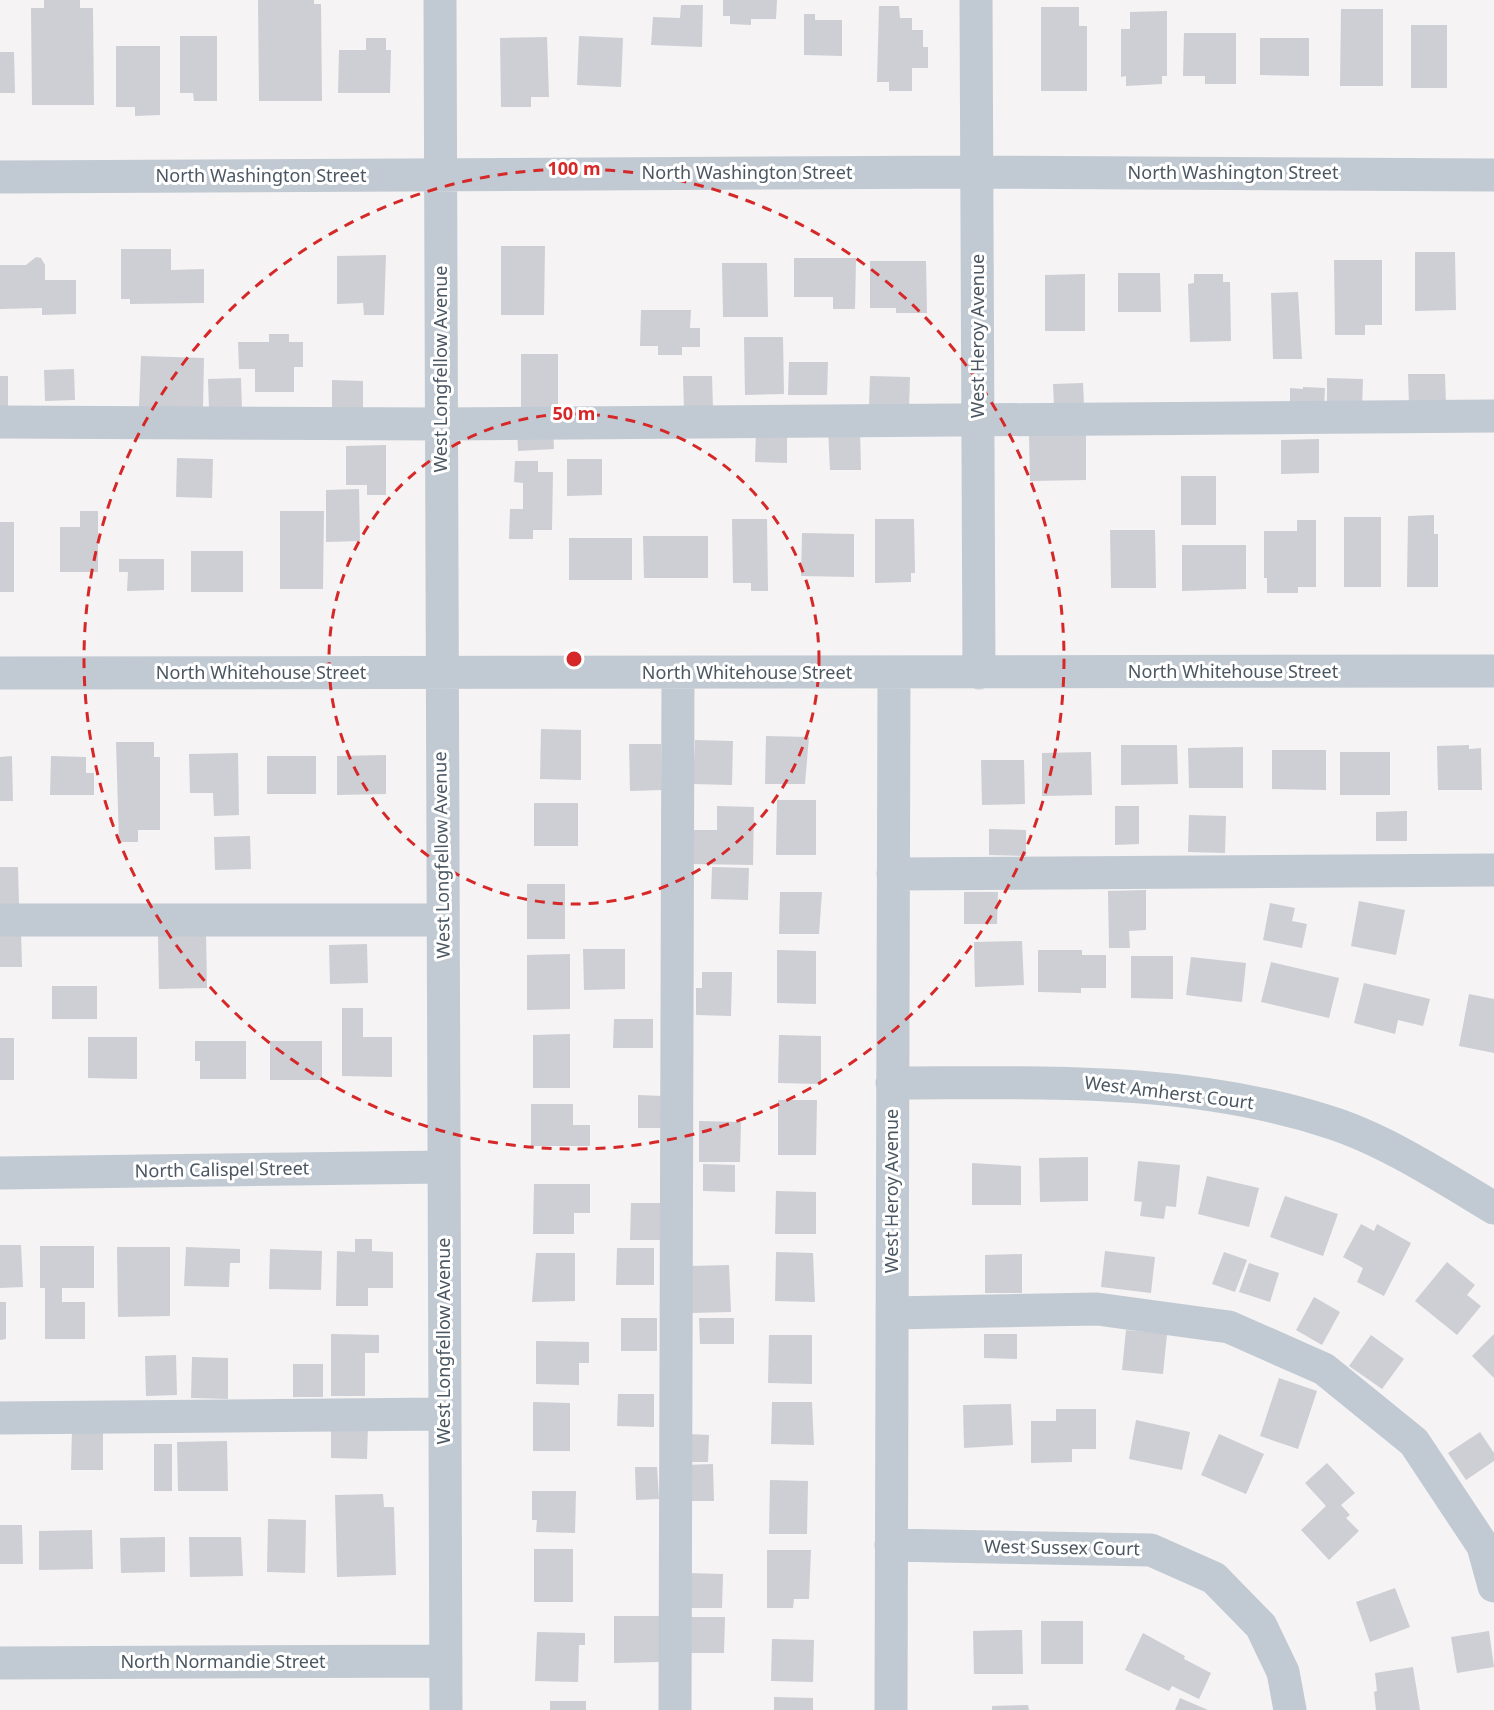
<svg xmlns="http://www.w3.org/2000/svg" width="1494" height="1710" font-family="'Noto Sans',sans-serif">
	<style>
		.building { fill: #cdcfd5 }
		.lines { fill: none; stroke-linecap: round; stroke-linejoin: round }
		.minor { stroke: #c1cad2; stroke-width: 33 }
		.ring { fill: none; stroke: #d62828; stroke-width: 3; stroke-dasharray: 10 8 }
		.labels { text-anchor: middle; stroke-width: 6; stroke-linejoin: round; paint-order: stroke }
		.street-label { font-size: 18px; fill: #4a5661; stroke: #fff }
		.centre { fill: #d62828; stroke: #fff; stroke-width: 3 }
		.ring-label { font-size: 18px; text-anchor: middle; font-weight: bold; fill: #d62828; stroke: #fff; stroke-width: 6; stroke-linejoin: round; paint-order: stroke }
	</style>
	<rect width="100%" height="100%" fill="#f5f3f3"/>
	<path class="building" d="M44,0H80V8H93L94,105H32L31,8H44Z
		M258,0H314V4H321L322,101H259Z
		M723,0H777L776,19H751V25L730,24V16H723Z
		M681,5H703L702,47L651,45L653,17L680,18Z
		M879,6H899L900,18H912V30H923V47H928V68H912V91H889V82H877Z
		M1041,7H1079V26H1087V91H1041Z
		M1341,9H1383V86H1340Z
		M1167,11V76H1162V84L1126,86V76L1121,77V29H1130V12Z
		M804,14H815V20H842V56L804,55Z
		M1411,25H1447V88H1411Z
		M1184,33H1236V84H1205V76H1183Z
		M180,36H217V101H194L193,93H180Z
		M579,36L623,38L621,87L577,85Z
		M547,37L549,97H531V107H501L500,38Z
		M366,38H386V50H391L390,93H338L339,50H366Z
		M1260,38H1309V76L1260,75Z
		M116,46H160V115L135,116V107H116Z
		M0,52H14L15,93H0Z
		M501,246H545L544,315H501Z
		M121,249H171V270L204,269V303L130,304V299H121Z
		M1415,252H1455L1456,310L1415,311Z
		M386,255L384,315H364L363,303L337,304V256Z
		M36,257L41,258L45,265V280H76V314L42,315V308L0,309V265H26Z
		M794,258H856L855,309H833V297H794Z
		M1334,260H1382V325H1365V335H1335Z
		M870,261H926L927,313H896V308H870Z
		M722,263H767L768,317H723Z
		M1118,273H1160L1161,312H1118Z
		M1085,274V331H1045V275Z
		M1194,274H1223V282H1230L1231,341L1190,342L1188,284L1194,283Z
		M1298,292L1302,359H1273L1271,293Z
		M641,310H691L690,328H700V347H682V355H658V346H640Z
		M269,334H289V342H303V367H294V392H255V369H239L238,342H269Z
		M744,337H783L784,394L745,395Z
		M521,354H558V408H521Z
		M141,356L204,358L203,409L139,408Z
		M789,362H828L827,395H788Z
		M74,369L75,400L45,401L44,370Z
		M1408,374H1445L1446,404L1409,405Z
		M0,376H8V406L0,407Z
		M683,376H712L713,409L684,410Z
		M870,376L910,377L909,408L869,406Z
		M241,378L242,409L209,410L208,379Z
		M1327,378L1363,379L1362,407H1327Z
		M332,380L363,381V410L332,409Z
		M1083,383L1084,404L1054,405L1053,384Z
		M1303,387L1325,388L1324,406L1290,405V388L1303,389Z
		M553,427L554,449L518,451L517,428Z
		M860,428L861,470H830L828,429Z
		M756,430H787V463L755,462Z
		M1086,434V480L1030,481L1029,435Z
		M1319,439V473L1281,474V440Z
		M386,445V495H367V485H346V446Z
		M177,458L213,459L212,498L176,497Z
		M567,459H602V495L567,496Z
		M515,461H538V472H553L552,530H533V539H509L510,509H523V483L514,482Z
		M1181,476H1216V525H1181Z
		M359,489L360,541L326,542V490Z
		M80,511H98V572H60V527H80Z
		M280,511H324L323,589H280Z
		M1434,515V534H1438V587H1407L1408,516Z
		M1344,517H1381V587H1344Z
		M732,519H767L768,591H751V583H733Z
		M875,519H914L915,573H911V582L875,583Z
		M1297,520H1316V587H1298V593H1267V578H1264V531H1297Z
		M0,522H14V592H0Z
		M1110,530H1155L1156,588H1111Z
		M802,533L854,534V577L801,576Z
		M643,536H708V578H644Z
		M569,538H632V580H569Z
		M1182,545H1246V589L1182,591Z
		M191,551H243V592H191Z
		M119,559H164V590L127,591L128,572H119Z
		M541,729L581,730V780L540,779Z
		M766,736L809,737L805,784H765Z
		M695,740L733,741L732,785L693,784Z
		M116,742H154V757H160V830H138V842H119Z
		M629,744H661L662,790L630,791Z
		M1121,745H1177L1178,784L1121,785Z
		M1469,745V749L1481,748L1482,790H1438L1437,746Z
		M1243,747V788H1189L1188,748Z
		M1272,750H1326V790L1272,789Z
		M1091,752L1092,795L1042,796V753Z
		M1340,752H1390V795H1340Z
		M238,753L239,815L214,816L213,793H190L189,754Z
		M386,755V794L337,795V756Z
		M12,756L13,801H0V757Z
		M51,756L86,757V773H94V795H50Z
		M267,756H316V794H267Z
		M981,760H1024L1025,804L982,805Z
		M777,800H816V855H776Z
		M534,803H578V846H534Z
		M717,806L754,807L753,865L693,864L694,830H717Z
		M1115,806H1139V844L1115,845Z
		M1407,811V841H1376V812Z
		M1189,815L1226,816L1225,853L1188,852Z
		M989,829L1026,830V856L989,855Z
		M250,836L251,869L215,870L214,837Z
		M0,867H18L19,905L0,906Z
		M712,867L749,868L748,900L711,899Z
		M527,884H565V939H527Z
		M1146,890V930L1129,931L1130,948H1109L1108,891Z
		M780,892H822L819,934H779Z
		M964,892H998L997,924H964Z
		M1359,901L1405,910L1396,955L1351,946Z
		M1270,903L1295,908L1292,921L1307,924L1302,948L1263,940Z
		M0,930H21L22,967H0Z
		M206,931L207,988L159,989L158,933Z
		M1022,941L1024,985L975,987L974,942Z
		M367,944L368,983L330,984L329,945Z
		M583,949H625V989L584,990Z
		M777,950L816,951V1004L777,1003Z
		M1038,950H1082V955H1106V988H1081V993L1038,992Z
		M570,954V1009L527,1010V955Z
		M1131,956H1173V999L1131,998Z
		M1191,957L1246,963L1242,1002L1186,995Z
		M1271,962L1339,978L1329,1018L1261,1002Z
		M702,972H732L731,1016L696,1015V988H702Z
		M1364,983L1430,999L1423,1026L1398,1020L1395,1034L1354,1023Z
		M52,986H97V1019H52Z
		M1469,994L1494,999V1053L1459,1046Z
		M342,1008H363V1037H392V1077L342,1076Z
		M614,1019H653V1048H613Z
		M570,1034V1088H533V1035Z
		M779,1035L821,1036V1084L778,1083Z
		M88,1037H137V1079L88,1078Z
		M0,1038H14V1080H0Z
		M195,1041H246V1079H200V1061H195Z
		M270,1041H322V1080H270Z
		M638,1095L663,1096L662,1128H638Z
		M778,1100H817L816,1155H778Z
		M531,1104H573V1125H590V1146H531Z
		M699,1121L741,1122L740,1162H699Z
		M1088,1157V1201L1040,1202L1039,1158Z
		M1138,1161L1180,1165L1176,1207L1166,1206L1164,1219L1140,1216L1142,1202L1134,1201Z
		M972,1163L1021,1166V1205H972Z
		M703,1164L735,1165V1192L703,1191Z
		M1207,1176L1259,1188L1249,1227L1198,1214Z
		M534,1184H590V1213H574V1234H533Z
		M776,1191L816,1192V1234H775Z
		M1285,1196L1338,1214L1323,1256L1270,1237Z
		M631,1203H663V1240H630Z
		M1361,1224L1374,1231L1377,1224L1411,1243L1384,1296L1357,1282L1363,1268L1343,1257Z
		M355,1239H372V1251L393,1252V1288H368V1306H336L337,1251L355,1252Z
		M0,1245H21L23,1287L0,1288Z
		M40,1246H94V1288H62V1302H85V1339H45V1288H40Z
		M117,1247H170V1316L118,1317Z
		M186,1247L240,1249V1263H230L229,1287L184,1286Z
		M617,1248H654V1285H616Z
		M270,1249L322,1251L321,1290L269,1289Z
		M1105,1251L1155,1257L1151,1293L1101,1287Z
		M776,1252L813,1253L815,1302L775,1301Z
		M1224,1252L1247,1260L1235,1292L1212,1284Z
		M536,1253H575V1301L532,1302Z
		M1022,1254V1293H985V1255Z
		M1447,1262L1475,1285L1467,1295L1481,1306L1457,1335L1415,1301Z
		M1249,1263L1279,1273L1270,1302L1239,1292Z
		M729,1265L731,1312L691,1313L689,1266Z
		M1314,1297L1340,1312L1322,1345L1296,1330Z
		M0,1302H6V1339L0,1340Z
		M621,1318H657V1351H621Z
		M699,1318H734V1344H700Z
		M1126,1330L1167,1334L1163,1374L1122,1370Z
		M331,1334L379,1335V1353H365V1396H331Z
		M984,1334H1017V1359L984,1358Z
		M1494,1334V1378L1472,1356Z
		M769,1335H812V1384L768,1383Z
		M1371,1335L1404,1359L1382,1389L1349,1366Z
		M536,1341L589,1342V1363H579V1385L536,1384Z
		M176,1355L177,1395L146,1396L145,1356Z
		M192,1357L228,1358V1399L191,1398Z
		M293,1364H323V1397H293Z
		M1279,1378L1317,1391L1298,1449L1260,1436Z
		M618,1394H654V1427L617,1426Z
		M533,1402L570,1403V1451H533Z
		M772,1402H812L814,1445L771,1444Z
		M1011,1404L1013,1445L964,1448L963,1405Z
		M1056,1409H1096V1449H1072V1462L1031,1463V1421H1056Z
		M1136,1420L1190,1432L1182,1470L1129,1459Z
		M331,1424L368,1425L367,1459L331,1458Z
		M72,1426L103,1427V1470H71Z
		M1480,1432L1494,1453V1461L1466,1480L1448,1453Z
		M688,1434L709,1435L708,1462H687Z
		M1219,1434L1264,1454L1246,1494L1201,1475Z
		M227,1441L228,1491H178L177,1442Z
		M154,1444H172V1491H154Z
		M1327,1463L1355,1493L1341,1505L1350,1515L1346,1518L1359,1531L1329,1560L1301,1530L1326,1506L1305,1483Z
		M713,1464L714,1501H686L685,1465Z
		M635,1467H657L659,1499L636,1500Z
		M770,1480L808,1481L807,1534H769Z
		M532,1491H576L575,1533L536,1532L537,1520H532Z
		M383,1494L384,1507H394L396,1575L337,1577L335,1495Z
		M268,1519L306,1520L305,1573L267,1572Z
		M0,1525H22L23,1564H0Z
		M92,1530L93,1569L39,1570V1531Z
		M165,1537V1572L121,1573L120,1538Z
		M189,1537H241L243,1576L190,1577Z
		M534,1549H573V1602H534Z
		M767,1550H811L809,1599H794L793,1608H767Z
		M687,1573L723,1574L722,1608H687Z
		M1395,1588L1410,1627L1370,1642L1356,1602Z
		M614,1616H659V1662L614,1663Z
		M686,1617H725L724,1653H686Z
		M1041,1621H1083V1664H1041Z
		M1022,1630L1023,1674H974L973,1631Z
		M1489,1631L1494,1667L1457,1673L1451,1637Z
		M537,1632L585,1633V1645H579L578,1682L535,1681Z
		M1143,1633L1185,1656L1184,1659L1211,1673L1199,1699L1172,1686L1169,1691L1125,1670Z
		M772,1639L814,1640L813,1682L771,1681Z
		M1413,1667L1420,1710H1376L1374,1692L1377,1691L1375,1673Z
		M774,1697L813,1698V1710H774Z
		M1180,1698L1208,1710H1175Z
		M550,1701H586V1710H550Z
		M1028,1705L1029,1710H992V1706Z"/>
	<g class="lines">
		<path class="minor" d="M440,0L446,1710
			M976,0L979,673
			M0,177L978,172L1494,175
			M0,422L441,424L1494,416
			M0,673L1494,671
			M893,874L1494,870
			M0,920H443
			M892,1083C1039,1083 1187,1076 1329,1122C1384,1139 1444,1178 1494,1208
			M0,1173L444,1167
			M892,1313L1097,1309L1229,1327L1324,1369L1414,1442L1483,1546L1494,1586
			M0,1418L445,1414
			M891,1545L1151,1550L1214,1578L1261,1626L1283,1672L1290,1710
			M0,1663L446,1661
			M675,1710L678,673
			M891,1710L894,673"/>
	</g>
	<g class="ring">
		<circle cx="574" cy="659" r="245"/>
		<circle cx="574" cy="659" r="490"/>
	</g>
	<g class="labels">
		<g class="street-label">
			<text x="747" y="179">North Washington Street</text>
			<text x="1233" y="179">North Washington Street</text>
			<text x="261" y="182">North Washington Street</text>
			<text transform="translate(978 336) rotate(-90)" y="6">West Heroy Avenue</text>
			<text transform="translate(441 369) rotate(-90)" y="6">West Longfellow Avenue</text>
			<text x="1233" y="678">North Whitehouse Street</text>
			<text x="261" y="679">North Whitehouse Street</text>
			<text x="747" y="679">North Whitehouse Street</text>
			<text transform="translate(442 855) rotate(-91)" y="6">West Longfellow Avenue</text>
			<text transform="translate(1169 1093) rotate(7)" y="6">West Amherst Court</text>
			<text transform="translate(222 1170) rotate(-1)" y="6">North Calispel Street</text>
			<text transform="translate(892 1191) rotate(-90)" y="6">West Heroy Avenue</text>
			<text transform="translate(444 1341) rotate(-90)" y="6">West Longfellow Avenue</text>
			<text transform="translate(1062 1548) rotate(1)" y="6">West Sussex Court</text>
			<text x="223" y="1668">North Normandie Street</text>
		</g>
	</g>
	<circle cx="574" cy="659" r="9" class="centre"/>
	<g class="ring-label">
		<text x="574" y="175">100 m</text>
		<text x="574" y="420">50 m</text>
	</g>
</svg>
